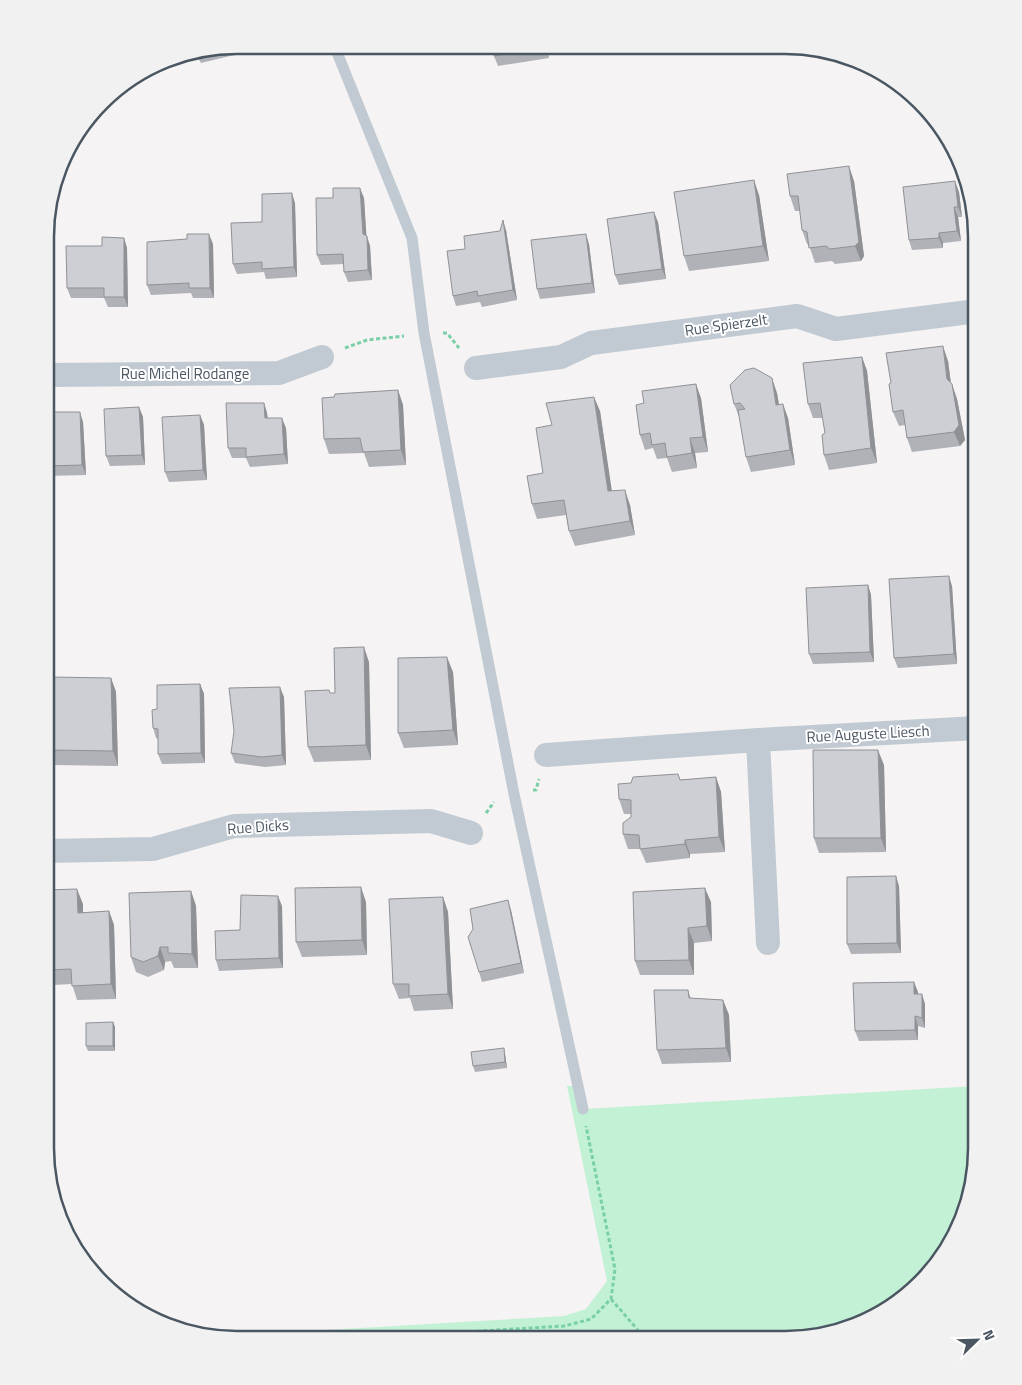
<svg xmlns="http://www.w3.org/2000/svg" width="1022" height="1385" font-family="'Titillium Web',sans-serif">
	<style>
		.green { fill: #c3f1d5 }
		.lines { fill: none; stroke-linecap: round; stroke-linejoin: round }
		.path { stroke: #7ad0a6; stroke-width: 3; stroke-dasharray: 4 2.5; stroke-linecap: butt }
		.service { stroke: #c1cad2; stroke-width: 11 }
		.minor { stroke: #c1cad2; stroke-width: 24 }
		.wall { fill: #b0b2b7 }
		.shaded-wall { fill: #909195 }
		.building { fill: #cdcfd5; stroke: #909195 }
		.labels { text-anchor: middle; stroke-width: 4; stroke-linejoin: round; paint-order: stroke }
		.street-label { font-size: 15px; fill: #4a5661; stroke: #fff }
		.rim { fill: none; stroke: #4a5661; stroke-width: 2.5 }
	</style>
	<rect width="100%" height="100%" fill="#f5f3f3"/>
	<path class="green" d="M567,1086H578L583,1109L977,1086V1161L967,1210L945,1255L912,1292L870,1320L786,1340L212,1338L209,1337L564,1316L586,1309L607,1281Z"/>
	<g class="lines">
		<path class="path" d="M443,333H447L459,348
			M345,348L367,340L404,336
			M533,790H536L539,779
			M486,813L494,802
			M611,1299L637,1329L638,1340
			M347,1339L564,1326L591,1319L611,1299L615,1269L586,1126"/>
		<path class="service" d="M334,45L412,238L424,333L514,794L583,1109"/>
		<path class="minor" d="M476,368L561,357L591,343L797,316L836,329L977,311
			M46,375L279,373L322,357
			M758,740L768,943
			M546,755L758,740L977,728
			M46,851L153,849L234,826L431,821L471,833"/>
	</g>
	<path class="wall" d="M237,45H260L259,49L201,63L195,52Z
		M546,46L549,58L498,66L494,56Z
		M854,181L864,256L861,261L835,264L832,261L815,263L809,245L807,244L802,230L800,211H795L790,196Z
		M959,192L962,217H958L961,241L943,243V248L912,250L909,240Z
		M759,195L769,261L689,271L684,256Z
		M364,198L366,236L370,246L372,280L348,282L344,272V264L321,265L317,255Z
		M295,203L297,277L266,279L264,272L237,274L233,264L262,222Z
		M658,222L666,279L619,285L615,275Z
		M506,230L517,300L482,307L480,302L456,306L453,296L465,249Z
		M124,238L127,248L128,307H108L104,298H71L67,288L102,246Z
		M213,244L214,298H193L191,293L151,295L147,285Z
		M589,244L595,293L540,299L537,289Z
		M862,357L867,371L877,463L829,470L824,455L825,433L823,418H813L808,404Z
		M948,361L951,383L957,399L965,440L960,446L912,452L907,438L905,425L899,426L893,412Z
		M398,390L403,405L406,465L369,467L364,453L329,454L324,439Z
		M777,393L779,404L788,418L795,465L751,472L746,457L740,419L734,404Z
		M701,398L708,452L695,453L697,468L672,472L667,458L657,459L653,448L645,450L640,435Z
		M264,403L267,413L268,418L286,428L288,464L250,467L246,458H232L228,448Z
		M139,407L143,417L145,465L110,466L106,456Z
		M600,411L611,490L630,505L635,535L575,546L569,531L566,515L537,519L532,504L543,473L552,425Z
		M46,412L83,422L86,475L46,476Z
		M200,415L204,425L207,480L169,482L165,472Z
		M868,585L871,595L874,662L813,664L809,654Z
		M952,586L957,664L898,668L894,658Z
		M369,662L371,760L314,762L308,747L330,693H335Z
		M453,672L458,745L404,748L398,733Z
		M111,678L116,692L118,766L55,765L50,750Z
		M200,684L204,694L205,763L162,764L158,754V739L156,738L153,728L157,709Z
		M284,697L286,765L265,767L235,763L231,753Z
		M884,765L886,852L819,853L814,838Z
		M716,777L721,792L725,852L690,854V858L646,863L640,849H628L623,834L631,817V814H624L619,799L680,780Z
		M899,886L901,953L851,954L847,944Z
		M45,890L83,904V913L109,911L114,925L116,999L77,1000L72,984L53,985L45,990Z
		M191,891L196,906L198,968H174L171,961L165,962L164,970L148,977L136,972L131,957Z
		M443,897L448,912L453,1009L414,1011L410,998L399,999L393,984Z
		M366,902L367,955L302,957L296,942Z
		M711,902L712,941L694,943V975H640L635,961Z
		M282,906L283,968L219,971L216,960L240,930Z
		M511,910L524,973L482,982L479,972Z
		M914,982L918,994L925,1004V1028L918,1026V1040L859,1041L855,1031Z
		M688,990L691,999L723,1000L729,1015L731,1062L662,1064L657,1050Z
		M113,1022L115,1027V1051H88L86,1046Z
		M505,1054L507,1068L475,1072L473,1066Z"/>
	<path class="shaded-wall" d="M544,46H546L549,58L545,48Z
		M849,166L854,181L864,256L861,261L855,246Z
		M754,180L759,195L769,261L763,246Z
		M955,181L959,192L962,217L958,207Z
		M360,188L364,198L367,244L363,234Z
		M292,193L295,203L297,277L294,267Z
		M954,207L958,217L961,241L957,231Z
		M654,212L658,222L666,279L662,269Z
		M503,220L506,230L517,300L513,290Z
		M939,233L943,243V248L939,238Z
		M209,234L213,244L214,298L210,288Z
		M586,234L589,244L595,293L592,283Z
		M367,236L370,246L372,280L368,270Z
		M124,238L127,248L128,307L124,297Z
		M943,346L948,361L952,393L947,379Z
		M862,357L867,371L877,463L871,448Z
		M772,378L777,393L781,419L776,405Z
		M696,384L701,398L708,452L703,437Z
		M952,384L957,399L965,440L960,446L954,432Z
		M398,390L403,405L406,465L401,450Z
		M594,397L600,411L614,505L608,491Z
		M264,403L267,413L268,428L265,418Z
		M783,404L788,418L795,465L790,450Z
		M139,407L143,417L145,465L142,455Z
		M80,412L83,422L86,475L82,465Z
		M200,415L204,425L207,480L203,470Z
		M282,418L286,428L288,464L284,454Z
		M690,438L695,453L697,468L692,453Z
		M625,490L630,505L635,535L630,521Z
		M949,576L952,586L957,664L954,654Z
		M868,585L871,595L874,662L870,652Z
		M364,647L369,662L371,760L366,745Z
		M447,657L453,672L458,745L453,730Z
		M111,678L116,692L118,766L113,751Z
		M200,684L204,694L205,763L201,753Z
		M280,687L284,697L286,765L282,755Z
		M878,750L884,765L886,852L881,838Z
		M716,777L721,792L725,852L719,837Z
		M685,840L690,854V858L685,844Z
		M896,876L899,886L901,953L897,943Z
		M361,887L366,902L367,955L362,940Z
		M705,888L711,902L712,941L707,926Z
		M77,889L83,904V928L78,913Z
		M191,891L196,906L198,968L192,954Z
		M278,896L282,906L283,968L279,958Z
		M443,897L448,912L453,1009L448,994Z
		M508,900L511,910L524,973L521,963Z
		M109,911L114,925L116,999L111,984Z
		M688,928L694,943V975L689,960Z
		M160,947L165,962L164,970L158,956Z
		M48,970L53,985L45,990V972Z
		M914,982L918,992L917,1004L914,994Z
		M922,994L925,1004V1028L922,1018Z
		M723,1000L729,1015L731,1062L726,1048Z
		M915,1016L918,1026V1040L915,1030Z
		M113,1022L115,1027V1051L113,1046Z
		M504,1048L505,1054L507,1068L505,1062Z"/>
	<path class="building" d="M493,46H544L545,48L494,56Z
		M849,166L859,242L855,246L830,249L826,246L809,248L807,232L802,230L798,196H790L787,174Z
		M754,180L763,246L684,256L674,192Z
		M955,181L958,207H954L957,231L939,233V238L909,240L903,187Z
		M333,188H360L363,234L367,236L368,270L344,272L343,254L317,255L316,198H333Z
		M292,193L294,267L262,269V262L233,264L231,223L262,222V194Z
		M654,212L662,269L615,275L607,219Z
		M503,220L513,290L478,296L477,291L453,296L447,251L465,249L464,236L500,231Z
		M187,234H209L210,288H189V283L147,285V242L187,239Z
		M586,234L592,283L537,289L531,240Z
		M102,237L124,238V297H104V288H67L66,246H102Z
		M975,344H977V360Z
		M943,346L947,379L952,384L959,425L954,432L907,438L903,410L893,412L889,384L891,383L886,353Z
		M862,357L871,448L824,455L822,435L825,433L820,403L808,404L803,363Z
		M754,368L772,378L776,405L783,404L790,450L746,457L738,410L745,409L740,403L734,404L730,385L745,370Z
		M696,384L703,437L690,438L692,453L667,457L665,443L652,445L650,433L640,435L636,405L644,403L642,391Z
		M398,390L401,450L363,452L360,438L324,439L322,398L334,397L335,394Z
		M594,397L608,491L625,490L630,521L569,531L564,500L532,504L527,476L543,473L536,428L552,425L546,403Z
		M226,403H264L265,418H282L284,454L246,457V448H228Z
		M139,407L142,455L106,456L104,409Z
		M46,412H80L82,465L46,466Z
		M200,415L203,470L165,472L162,417Z
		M949,576L954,654L894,658L889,579Z
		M974,577H977V623Z
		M868,585L870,652L809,654L806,588Z
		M364,647L366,745L308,747L305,691L329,690L330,693H335L334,648Z
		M447,657L453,730L398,733V658Z
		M50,677L111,678L113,751L50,750Z
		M200,684L201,753L158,754V729L153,728L152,710L157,709V685Z
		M280,687L282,755L262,757L231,753L234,731L229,688Z
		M813,750H878L881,838H814Z
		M678,774L680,780L716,777L719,837L685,840V844L640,849L639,835L623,834V823L631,817V800L619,799L618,784L631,783L633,777Z
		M896,876L897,943L847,944V877Z
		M361,887L362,940L296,942L295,888Z
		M705,888L707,926L688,928L689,960L635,961L633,892Z
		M77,889L78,913L109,911L111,984L72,986L71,969L48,970L45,972V890Z
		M191,891L192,954L168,953V947H160L158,956L143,962L131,957L129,893Z
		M241,895L278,896L279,958L216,960L215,931L240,930Z
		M443,897L448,994L409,996V984H393L389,899Z
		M508,900L521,963L479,972L468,937L473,929L470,909Z
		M914,982V994H922V1018L915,1016V1030L855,1031L853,983Z
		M654,990H688L689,998L723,1000L726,1048L657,1050Z
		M113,1022V1046H86V1023Z
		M504,1048L505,1062L473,1066L471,1052Z"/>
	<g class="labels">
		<g class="street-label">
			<text transform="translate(726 325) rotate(-8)" y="5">Rue Spierzelt</text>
			<text x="185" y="379">Rue Michel Rodange</text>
			<text transform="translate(868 734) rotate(-3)" y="5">Rue Auguste Liesch</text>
			<text transform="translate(258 827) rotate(-4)" y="5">Rue Dicks</text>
		</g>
	</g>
	<path d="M0 0H1022V1385H0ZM237 54H785A183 183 0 0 1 968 237V1148A183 183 0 0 1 785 1331H237A183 183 0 0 1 54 1148V237A183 183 0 0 1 237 54Z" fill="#f1f1f2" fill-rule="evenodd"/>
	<path class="rim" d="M237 54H785A183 183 0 0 1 968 237V1148A183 183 0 0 1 785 1331H237A183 183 0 0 1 54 1148V237A183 183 0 0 1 237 54Z"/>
	<g transform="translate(977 1340) rotate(67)" stroke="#ffffff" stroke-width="4" paint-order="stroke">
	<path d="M0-4L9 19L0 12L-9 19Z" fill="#4a5661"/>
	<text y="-8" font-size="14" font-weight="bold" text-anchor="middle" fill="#4a5661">N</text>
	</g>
</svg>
